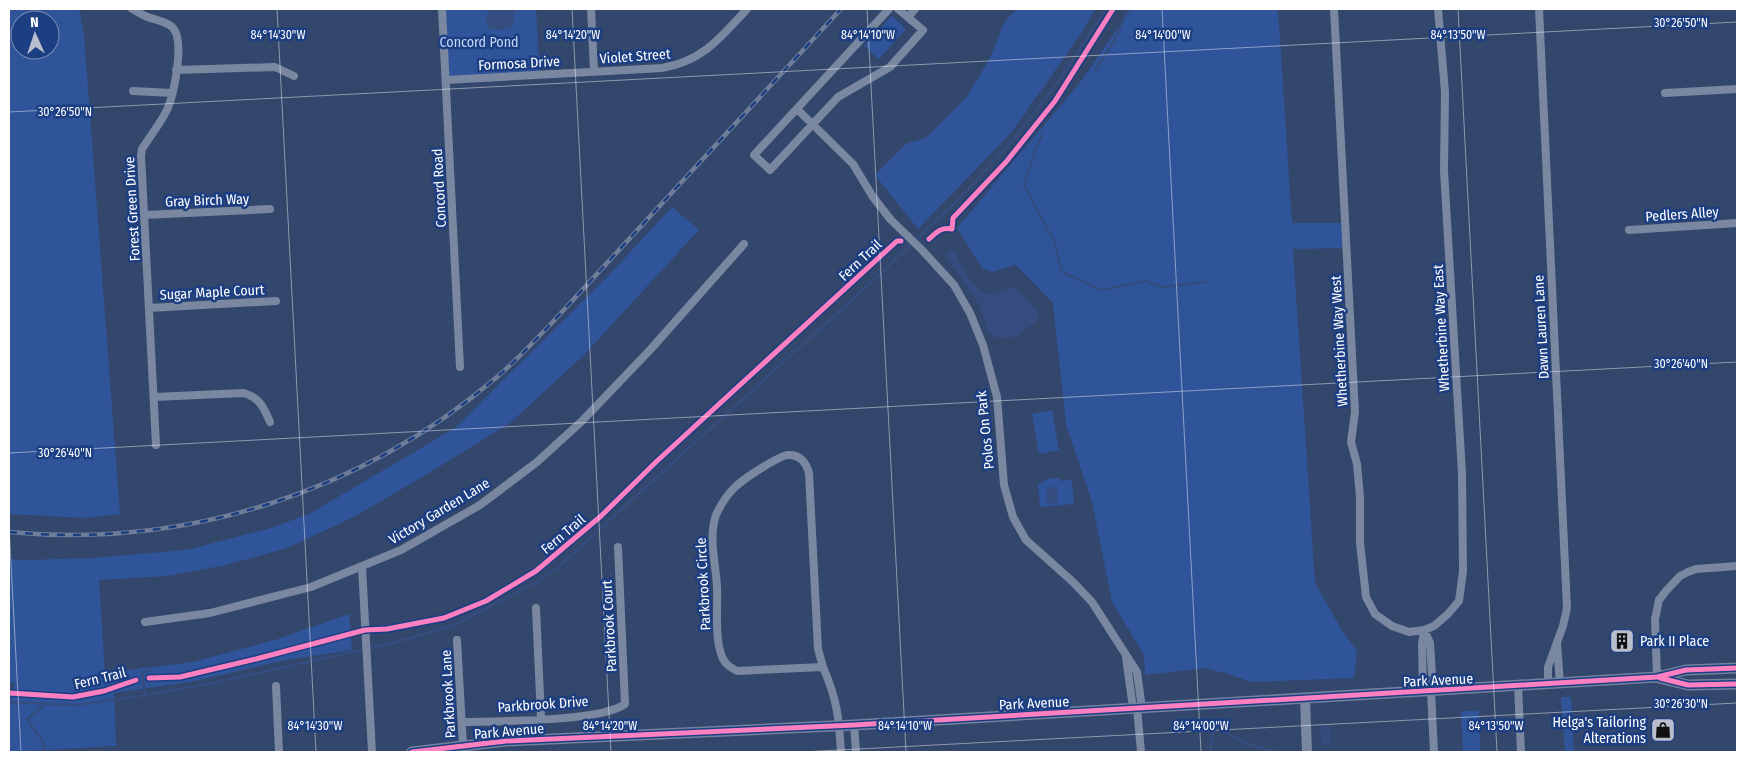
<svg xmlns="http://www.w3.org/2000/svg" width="1746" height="761" font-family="'Fira Sans Condensed',sans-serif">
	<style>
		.green { fill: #30549a; fill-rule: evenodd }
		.water { fill: #344d7e }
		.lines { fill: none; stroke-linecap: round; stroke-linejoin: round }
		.stream { stroke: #344d7e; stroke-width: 2.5 }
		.minor { stroke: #7987a1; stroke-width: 8 }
		.tertiary { stroke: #7987a1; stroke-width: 10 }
		.secondary { stroke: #74829d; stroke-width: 11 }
		.rail-casing { stroke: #6f7d99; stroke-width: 4.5 }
		.rail { stroke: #1c3e82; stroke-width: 2.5; stroke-dasharray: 8; stroke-linecap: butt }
		.cycleway-casing { stroke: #1c3e82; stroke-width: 8 }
		.cycleway { stroke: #ff80c0; stroke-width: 5 }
		.ticks { fill: none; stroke: #fff; stroke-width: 1; stroke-opacity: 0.45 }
		.labels { text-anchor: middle; stroke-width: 5; stroke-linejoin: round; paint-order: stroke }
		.park-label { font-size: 14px; fill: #c5d7f8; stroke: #1c3e82 }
		.street-label { font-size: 14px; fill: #fff; stroke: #1c3e82 }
		.poi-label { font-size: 14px; fill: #fff; stroke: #1c3e82; text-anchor: start }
		.ticks-label { font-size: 12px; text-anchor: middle; fill: #fff; stroke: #1c3e82; stroke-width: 5; stroke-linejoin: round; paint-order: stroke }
	</style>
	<rect width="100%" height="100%" fill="#33466b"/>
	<path class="green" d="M9,9H79L84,35L120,514L86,518L9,514ZM20,20H50V50H20Z
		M444,9H536L540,72L447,78Z
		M1016,9H1095L1082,32L1011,133L918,229L875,175L906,144L926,138L965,99L989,60L1004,23Z
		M1131,9H1278L1292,223H1345L1346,248L1293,249L1315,583L1343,632L1357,651L1354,678L1251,682L1228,674L1205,668L1145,675L1144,655L1112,602L1092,502L1066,425L1053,303L1016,265L992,272L982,268L957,228L1082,80Z
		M892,16L906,29L879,59L864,46Z
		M672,207L699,230L582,357L510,423L429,473L354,517L287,548L226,565L167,576L99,580L105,673L193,662L278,639L349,614L352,650L286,660L190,682L114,693L116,746L9,752V704L15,683H9V559L27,560L92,558L186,550L268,529L309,514L455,428L608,276Z
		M1052,410L1059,450L1039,454L1032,414Z
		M1054,478L1060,479V481L1072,480L1074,504L1040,507L1038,483H1043L1044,480Z
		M1561,697H1571L1574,752H1565Z
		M1461,711H1479L1480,752H1463Z"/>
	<path class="water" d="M488,9H515L514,21L511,27C502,30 496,31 488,28L486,20Z
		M953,250C960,261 972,287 984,292C993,296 1003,291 1011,287L1017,288L1039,314L1037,321L1016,337L996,338L989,332L976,299L947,258L946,251Z
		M1053,486L1057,488L1058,501L1053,504L1047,502L1046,490Z
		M1326,725L1330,726L1331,742L1329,745L1321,744L1320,726Z"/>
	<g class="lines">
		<path class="stream" d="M1095,71L1114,41L1128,9
			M1042,135L1036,148L1024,185L1054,241L1062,272L1102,290L1145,281L1162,287L1205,282
			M145,695L142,672L150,670
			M9,702L75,705L139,696L213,683L393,643L457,624L540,580L556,569L877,277L962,196L1009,145L1056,85L1106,9
			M1215,724C1232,740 1253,746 1274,752
			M44,752L43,742L27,719L45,705
			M1210,752L1215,724"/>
		<path class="minor" d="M132,9C136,11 141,14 145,16C154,20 167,21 173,28C185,41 174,95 167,110C160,124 150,136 142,149L141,156L156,445
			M442,9L460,367
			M591,9L594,71
			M889,9L754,155L770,170L838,97L890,67L923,30L898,9
			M1334,9L1355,412L1351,442L1357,464L1360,497V543L1366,597L1375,614L1392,626L1409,632L1424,630L1434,626L1448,614L1459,601L1463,571L1462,473L1444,171L1445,92L1438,9
			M1539,9L1567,608L1563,626L1548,667V685
			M908,17L915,9
			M176,70L275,67L294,76
			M446,80L662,68C703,61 721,37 747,9
			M133,91L172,93
			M1665,93L1737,89
			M797,109L853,164L873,197L891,220L922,250L954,285L970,313L983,345L997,397L1004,485L1013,517L1026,540L1073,582L1092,602L1137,672L1142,708
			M145,215L270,209
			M1629,230L1737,223
			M149,308L276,301
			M154,397L244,393C260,398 264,408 270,422
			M787,455C800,454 806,462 809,473L818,649L823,667L737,671C731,668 726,665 723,659C714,640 718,608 717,587C716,564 708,538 716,515C720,506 728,494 735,487C746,477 774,459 787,455Z
			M362,567L372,752
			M536,608L541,718
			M145,622L210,613L311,587L401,550L480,505L537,462L582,421L650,350L744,244
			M1424,630L1430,643L1433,691
			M457,640L463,746
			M1557,643L1560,684
			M1126,657L1133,708
			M823,667C837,699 839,718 841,752
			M1657,677L1655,619L1659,600L1666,591L1680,576L1688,572L1696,569L1737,566
			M276,686L279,752
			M1518,686L1521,752
			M1423,692L1422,644L1424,630
			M1431,692L1434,752
			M1137,708L1141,752
			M462,722C496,721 601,722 625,704L618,547
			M854,725L856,752"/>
		<path class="tertiary" d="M1305,699L1307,752"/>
		<path class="secondary" d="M1659,678L1688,685L1737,684
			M412,752L506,741L854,725L1657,677L1686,670L1737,668"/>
		<defs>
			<path id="rail" d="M9,532C186,549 362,492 497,377C516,361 532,343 549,326L841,9"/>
		</defs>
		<use href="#rail" class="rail-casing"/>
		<use href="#rail" class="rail"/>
		<defs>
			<path id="cycleway" d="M929,239C937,232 941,227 952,229L953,218L1006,162L1055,101L1113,9
				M149,678L180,677L256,659L365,630L387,629L444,618L486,601L536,571L601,516L657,461L897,241H901
				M1660,678L1688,685L1737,684
				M9,693L73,697L104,691L136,680
				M412,752L506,741L854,725L1657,677L1686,670L1737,668"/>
		</defs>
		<use href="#cycleway" class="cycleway-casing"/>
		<use href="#cycleway" class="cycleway"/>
	</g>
	<path class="ticks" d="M277,9L316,752M572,9L611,752M867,9L906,752M1162,9L1201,752M1458,9L1497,752M9,112L1737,22M9,453L1737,362M9,526L21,752M801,752L1737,703"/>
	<defs>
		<symbol id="building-square" viewBox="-11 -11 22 22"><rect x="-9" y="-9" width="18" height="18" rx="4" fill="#b8becb" stroke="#1c3e82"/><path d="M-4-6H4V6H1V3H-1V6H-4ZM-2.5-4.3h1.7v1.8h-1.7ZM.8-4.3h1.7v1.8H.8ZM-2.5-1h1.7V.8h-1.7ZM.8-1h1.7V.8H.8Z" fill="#111"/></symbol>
		<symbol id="shop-square" viewBox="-11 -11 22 22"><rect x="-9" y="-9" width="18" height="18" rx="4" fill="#b8becb" stroke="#1c3e82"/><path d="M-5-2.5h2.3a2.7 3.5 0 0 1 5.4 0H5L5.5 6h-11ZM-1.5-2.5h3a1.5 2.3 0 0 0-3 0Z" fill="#111"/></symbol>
	</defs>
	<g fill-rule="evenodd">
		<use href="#building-square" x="1608" y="627" width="28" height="28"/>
		<use href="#shop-square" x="1649" y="716" width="28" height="28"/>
	</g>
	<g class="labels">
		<g class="park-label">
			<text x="479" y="47">Concord Pond</text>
		</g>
		<g class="street-label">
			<text transform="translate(635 56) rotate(-4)" y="5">Violet Street</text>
			<text transform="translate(519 63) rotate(-3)" y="5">Formosa Drive</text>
			<text transform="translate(439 188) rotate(-93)" y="5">Concord Road</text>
			<text transform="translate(207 200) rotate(-2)" y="5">Gray Birch Way</text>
			<text transform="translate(132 209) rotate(-93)" y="5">Forest Green Drive</text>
			<text transform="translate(1682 214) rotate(-4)" y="5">Pedlers Alley</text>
			<text transform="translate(860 260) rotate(-43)" y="5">Fern Trail</text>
			<text transform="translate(212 292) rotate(-3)" y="5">Sugar Maple Court</text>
			<text transform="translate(1541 327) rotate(-93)" y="5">Dawn Lauren Lane</text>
			<text transform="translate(1441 328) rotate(-93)" y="5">Whetherbine Way East</text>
			<text transform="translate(1339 341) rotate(-93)" y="5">Whetherbine Way West</text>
			<text transform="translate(985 430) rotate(-96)" y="5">Polos On Park</text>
			<text transform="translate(439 511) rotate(-31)" y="5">Victory Garden Lane</text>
			<text transform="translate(563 534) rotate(-40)" y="5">Fern Trail</text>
			<text transform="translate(703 584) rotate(-93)" y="5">Parkbrook Circle</text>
			<text transform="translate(609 626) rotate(-93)" y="5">Parkbrook Court</text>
			<text transform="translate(100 678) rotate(-14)" y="5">Fern Trail</text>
			<text transform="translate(1438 680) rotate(-3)" y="5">Park Avenue</text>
			<text transform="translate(448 694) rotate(-93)" y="5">Parkbrook Lane</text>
			<text transform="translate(1034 703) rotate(-3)" y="5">Park Avenue</text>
			<text transform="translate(543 704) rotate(-4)" y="5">Parkbrook Drive</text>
			<text transform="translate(509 731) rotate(-5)" y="5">Park Avenue</text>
		</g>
		<g class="poi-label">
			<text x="1640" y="646">Park II Place</text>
			<text x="1646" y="727" text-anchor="end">Helga's Tailoring<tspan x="1646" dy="16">Alterations</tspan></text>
		</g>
	</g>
	<g class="ticks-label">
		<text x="1681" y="27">30°26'50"N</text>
		<text x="278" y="39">84°14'30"W</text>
		<text x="573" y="39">84°14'20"W</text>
		<text x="868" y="39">84°14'10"W</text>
		<text x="1163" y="39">84°14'00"W</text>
		<text x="1458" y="39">84°13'50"W</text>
		<text x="65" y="116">30°26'50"N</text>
		<text x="1681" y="368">30°26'40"N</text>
		<text x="65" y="457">30°26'40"N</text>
		<text x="1681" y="708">30°26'30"N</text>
		<text x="315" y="730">84°14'30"W</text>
		<text x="610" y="730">84°14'20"W</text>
		<text x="905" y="730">84°14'10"W</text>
		<text x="1201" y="730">84°14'00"W</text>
		<text x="1496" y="730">84°13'50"W</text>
	</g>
	<rect width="1746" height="761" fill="none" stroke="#ffffff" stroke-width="20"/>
	<g transform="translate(35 35) rotate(357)"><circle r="24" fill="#1c3e82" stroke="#778bb4"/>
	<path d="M0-4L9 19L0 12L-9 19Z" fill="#b8becb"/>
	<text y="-8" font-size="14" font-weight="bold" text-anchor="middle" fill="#ffffff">N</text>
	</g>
</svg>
